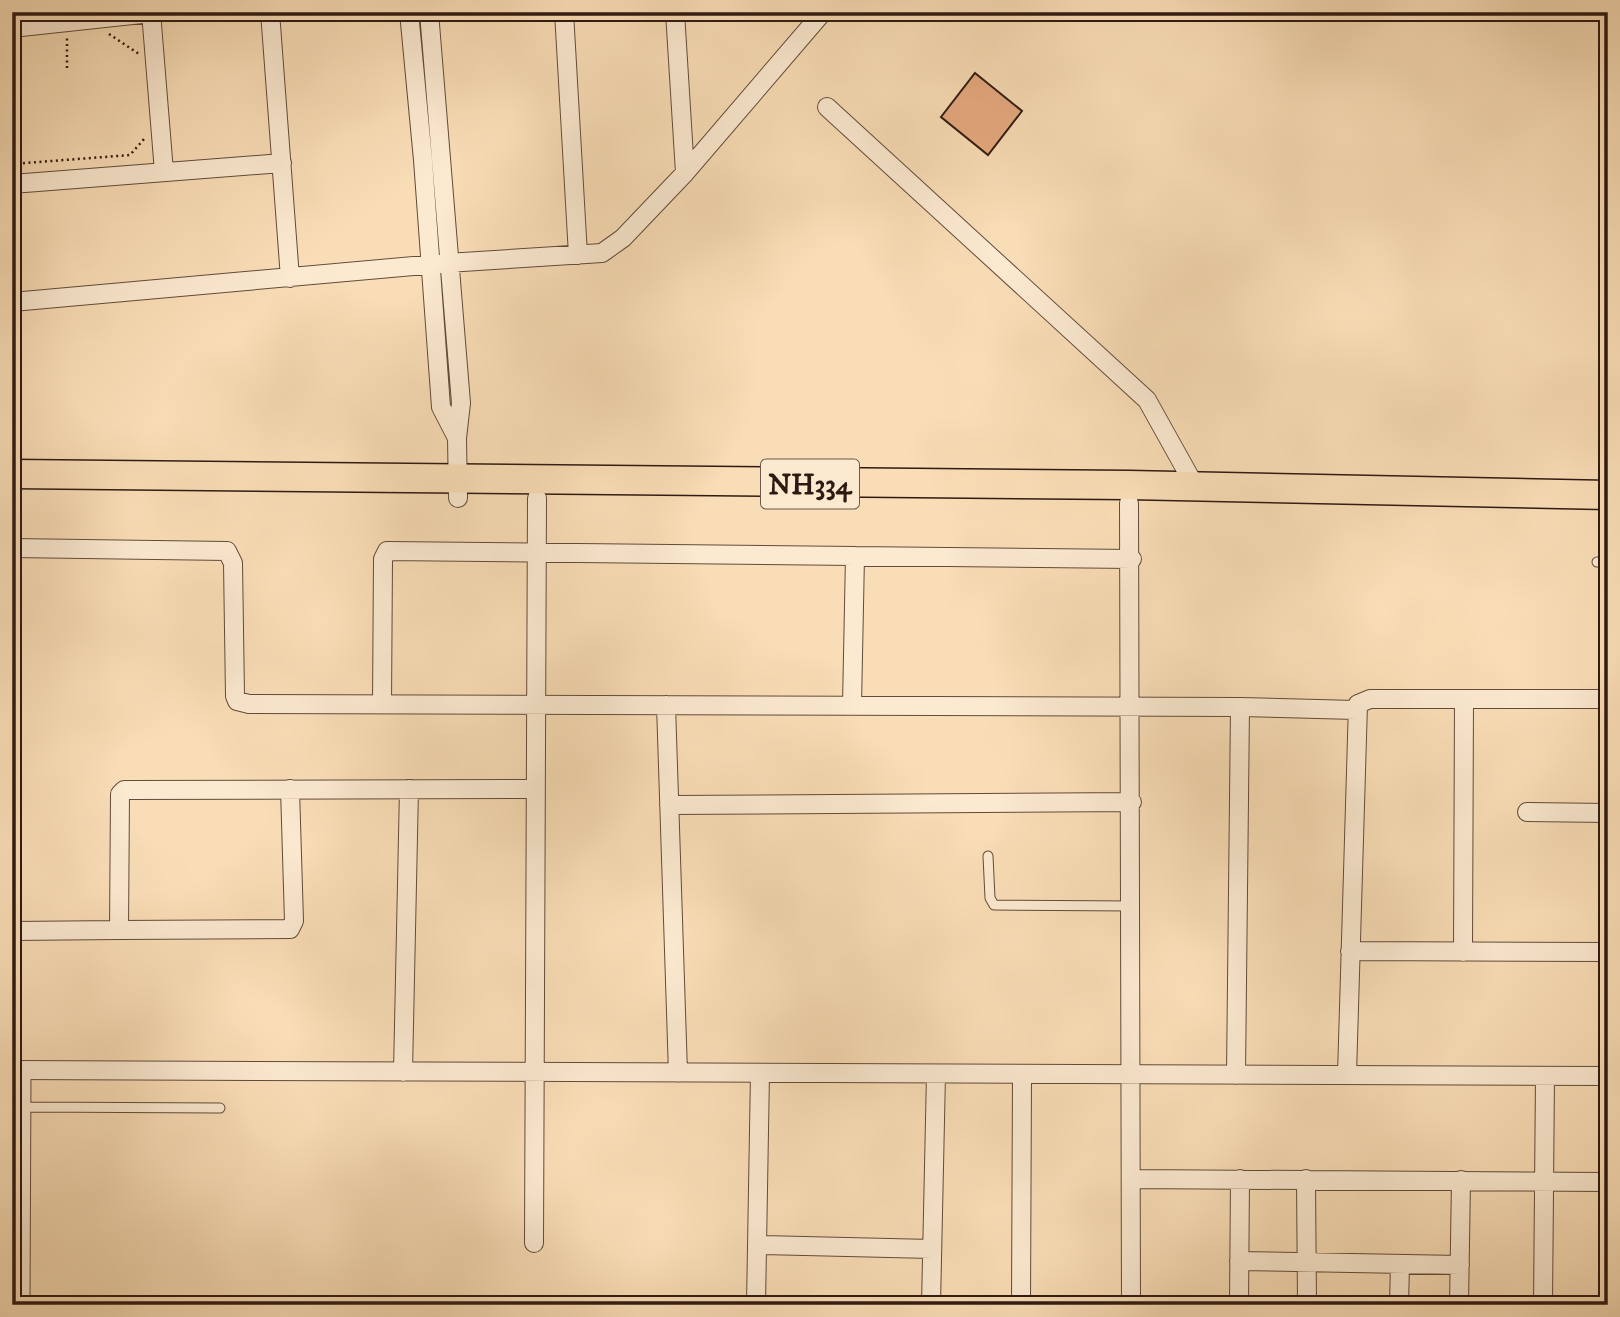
<svg xmlns="http://www.w3.org/2000/svg" width="1620" height="1317" font-family="'IM FELL DW Pica',serif">
	<style>
		.building { fill: #e6a97f; stroke: #2f1a12; stroke-width: 2 }
		.lines { fill: none; stroke-linecap: round; stroke-linejoin: round }
		.service-casing { stroke: #624b3b; stroke-width: 11 }
		.minor-casing { stroke: #624b3b; stroke-width: 20 }
		.trunk-casing { stroke: #2f1a12; stroke-width: 31 }
		.path { stroke: #2f1a12; stroke-width: 2.5; stroke-dasharray: 2 3.5; stroke-linecap: butt }
		.service { stroke: #fbe9d0; stroke-width: 9 }
		.minor { stroke: #fbe9d0; stroke-width: 18 }
		.trunk { stroke: #f9ddb6; stroke-width: 28 }
		.labels { text-anchor: middle; stroke-width: 5; stroke-linejoin: round; paint-order: stroke }
		.shield { fill: #fbe9d0; stroke: #6c584b; stroke-width: 2 }
		.shield-label { font-size: 28px; font-weight: bold; fill: #2f1a12 }
	</style>
	<rect width="100%" height="100%" fill="#f9ddb6"/>
	<filter id="stains"><feTurbulence type="fractalNoise" baseFrequency=".00286" numOctaves="4"/><feColorMatrix values="0 0 0 0 .2 0 0 0 0 .09 0 0 0 0 .02 0 0 0 .5 -.17"/></filter>
	<radialGradient id="worn" r=".72"><stop offset=".6" stop-color="#630" stop-opacity="0"/><stop offset="1" stop-color="#630" stop-opacity=".3"/></radialGradient>
	<path class="building" d="M975,73L1022,111L988,155L941,117Z"/>
	<g class="lines">
		<defs>
			<path id="service" d="M1597,562H1608
				M988,856L990,898L994,905L1132,906
				M26,1107L220,1108
				M25,1305L26,1070"/>
			<path id="minor" d="M151,12L164,172
				M270,12L290,278
				M409,12L423,160L441,407L457,438
				M429,12L461,403L457,438L458,498
				M564,12L578,255
				M675,12L685,173
				M12,28L151,13
				M827,107L1147,400L1196,488
				M12,184L282,163
				M12,302L447,263L602,253L623,238L685,173L823,12
				M1129,503L1131,1305
				M12,548L227,551L233,563L235,696L237,701L249,704L1240,707L1236,1075
				M382,704L383,559L387,551L1132,559
				M666,705L678,1073
				M852,705L855,556
				M1240,707L1356,710
				M669,805L1132,802
				M1527,812L1608,813
				M119,930L290,929L294,921L290,789
				M12,931L119,930L120,794L124,790L536,789
				M1350,951L1608,952
				M1463,952L1464,699
				M12,1070L1608,1076
				M403,1072L409,789
				M1347,1075L1358,704L1370,699H1608
				M1132,1179L1608,1182
				M1306,1179L1307,1305
				M534,1243L537,498
				M757,1245L932,1249
				M1239,1261L1460,1265
				M756,1305L760,1073
				M931,1305L936,1074
				M1021,1305L1022,1075
				M1239,1305L1240,1179
				M1399,1305L1400,1264
				M1459,1305L1461,1180
				M1543,1305L1545,1076"/>
			<path id="trunk" d="M12,474L1129,485L1608,495"/>
		</defs>
		<use href="#service" class="service-casing"/>
		<use href="#minor" class="minor-casing"/>
		<use href="#trunk" class="trunk-casing"/>
		<path class="path" d="M109,34L139,54
			M67,68V37
			M12,164L130,155L144,139"/>
		<use href="#service" class="service"/>
		<use href="#minor" class="minor"/>
		<use href="#trunk" class="trunk"/>
	</g>
	<g class="labels">
		<rect class="shield" x="761" y="459.5" width="98" height="49" rx="5"/>
		<g class="shield-label">
			<text x="810" y="494">NH334</text>
		</g>
	</g>
	<rect width="1620" height="1317" fill="none" stroke="#f9ddb6" stroke-width="42"/>
	<rect x="14" y="14" width="1592" height="1289" fill="none" stroke="#2f1a12" stroke-width="3.5"/>
	<rect x="21" y="21" width="1578" height="1275" fill="none" stroke="#2f1a12" stroke-width="2"/>
	<rect width="100%" height="100%" filter="url(#stains)"/>
	<rect width="100%" height="100%" fill="url(#worn)"/>
</svg>
